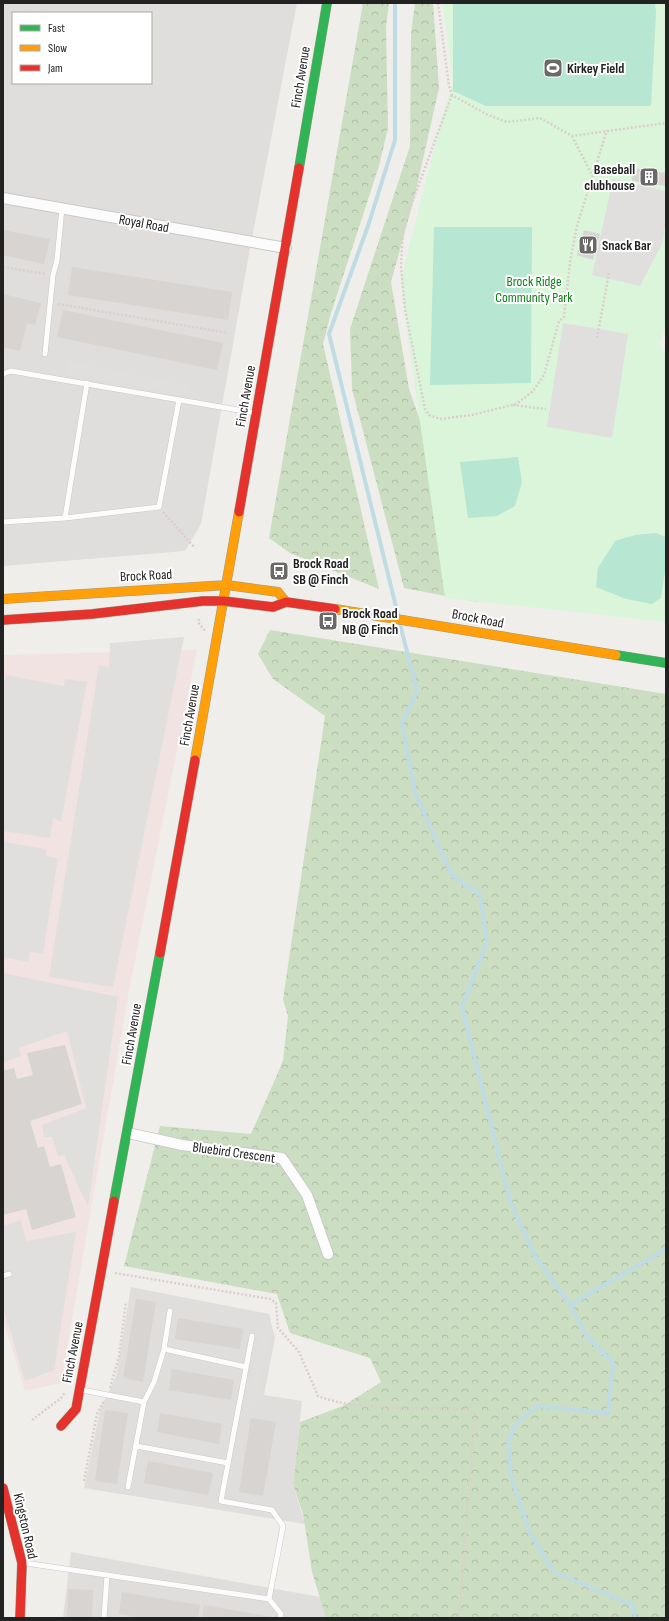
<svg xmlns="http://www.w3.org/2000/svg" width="669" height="1621" font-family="'Sofia Sans Condensed',sans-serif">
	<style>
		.residential { fill: #dfdedc; fill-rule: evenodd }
		.commercial { fill: #f1e3e1 }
		.forest { fill: url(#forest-crowns) }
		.park { fill: #daf5da }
		.pitch { fill: #b7e6d2 }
		.parking { fill: #e0dfde }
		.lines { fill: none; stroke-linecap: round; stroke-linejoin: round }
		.stream { stroke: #bfdbe3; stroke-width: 4 }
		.building { fill: #d7d4d2 }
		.lane-casing { stroke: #c9c8c7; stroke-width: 6 }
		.street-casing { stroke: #c9c8c7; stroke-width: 12 }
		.fast-casing { stroke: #999a82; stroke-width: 10 }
		.slow-casing { stroke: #999a82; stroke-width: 10 }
		.jam-casing { stroke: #999a82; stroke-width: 10 }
		.path { stroke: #dccecd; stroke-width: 2.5; stroke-dasharray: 2 2; stroke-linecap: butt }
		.lane { stroke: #fdfcfc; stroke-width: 5 }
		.street { stroke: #fdfcfc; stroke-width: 10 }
		.fast { stroke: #30b455; stroke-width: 9 }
		.slow { stroke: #ff9f0a; stroke-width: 9 }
		.jam { stroke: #e5322d; stroke-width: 9 }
		.labels { text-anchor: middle; stroke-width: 4; stroke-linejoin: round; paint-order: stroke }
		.poi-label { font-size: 14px; font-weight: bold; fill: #222; stroke: #fff; text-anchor: start }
		.street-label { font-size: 14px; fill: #222; stroke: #fff }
		.park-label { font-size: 14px; fill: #0c8416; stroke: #fff }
	</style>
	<defs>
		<pattern id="forest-crowns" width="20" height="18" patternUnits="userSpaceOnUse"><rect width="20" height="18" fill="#cbdec1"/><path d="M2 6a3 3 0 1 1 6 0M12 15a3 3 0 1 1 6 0" fill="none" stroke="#aebea6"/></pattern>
	</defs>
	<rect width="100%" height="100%" fill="#f0eeeb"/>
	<path class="residential" d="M3,3H297L249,254L201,524L185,551L3,566ZM13,13H151V83H13Z
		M131,1287L269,1314L275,1338L264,1395L302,1401L293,1484L305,1524L84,1488L100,1410L116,1376Z
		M71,1552L320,1597L326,1618H63Z"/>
	<path class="commercial" d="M197,650L128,996L61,1383L25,1391L3,1319V655Z"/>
	<path class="forest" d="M363,3H389L386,27L388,128L379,166L331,313L323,344L379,589L290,553L269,538Z
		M415,3H433L439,88L414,199L391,282L409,389L431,451L477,602L404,588L352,389L350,329L410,146L411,34Z
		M270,630L666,694V1618H326L312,1572L303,1514L293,1484L300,1422L343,1406L381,1382L370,1358L290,1333L277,1294L124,1266L160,1126L251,1134L283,1061L288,1016L283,999L325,716L273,679L258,654Z"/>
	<path class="park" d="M443,3H666V327L659,344L666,352V622L445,598L404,309L401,278L443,114L453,82Z"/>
	<path class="pitch" d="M453,3H655L656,12L651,106H486L453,91Z
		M434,227H532L531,383L430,385Z
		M518,457L522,482L515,506L497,516L468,518L460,462Z
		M656,533L666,537V565L661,598L652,604L626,599L596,587L598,568L615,541L635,535Z"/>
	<path class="parking" d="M613,179L666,191V218L663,242L640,286L592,275Z
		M563,323L628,334L612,438L547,427Z
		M69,362L190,386L188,396L67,373Z
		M184,637L113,987L49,977L99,665L109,668L110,643Z
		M6,675L64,686L65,679L87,682L61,822L53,818L50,838L3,831V688Z
		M3,842L46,849V856L58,858L43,954L30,952L29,962L3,957Z
		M3,973L118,997L88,1207L64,1155L58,1156L52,1137H44L42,1125L86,1108L67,1031L19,1048L21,1056L3,1063Z
		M21,1220L26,1241L76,1232L54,1370L25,1381L3,1306V1226Z
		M260,1332L269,1333L256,1403L247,1401Z"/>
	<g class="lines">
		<path class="stream" d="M395,3V140L368,226L329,334L398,615
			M400,624L417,691L402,723L415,793L452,875L480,895L487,942L462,1007L510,1201L534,1254L570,1305L586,1335L613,1363L608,1413L537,1406L517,1423L508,1441L511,1475L529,1531L554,1572L633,1605L635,1618
			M570,1305L666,1249"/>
	</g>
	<path class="building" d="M633,168L666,173V186L632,181Z
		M3,230L50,239L44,264L3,255Z
		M584,230L600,234L593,260L577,255Z
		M72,267L232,292L228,320L68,295Z
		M3,294L41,303L35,325L27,323L20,351L3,347Z
		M63,310L223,343L217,370L57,337Z
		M65,1045L82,1104L30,1121L38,1148L44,1146L50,1167L61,1164L76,1217L32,1230L26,1209L3,1215V1071L14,1068L17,1079L33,1075L27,1053Z
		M136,1299L156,1302L143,1382L123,1378Z
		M178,1318L243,1329L240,1349L175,1339Z
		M172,1369L234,1380L231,1400L169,1390Z
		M105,1410L128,1413L117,1484L95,1481Z
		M160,1413L222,1424L219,1444L157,1432Z
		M251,1418L276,1422L263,1496L239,1492Z
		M148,1461L213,1473L208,1495L144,1483Z
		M68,1589L93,1590L92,1618H67Z
		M122,1592L200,1605L198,1618H143L119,1614Z
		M204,1605L272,1617V1618H202Z"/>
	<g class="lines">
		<defs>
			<path id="lane" d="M45,354L53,275L57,260L62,208
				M3,374L11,371L256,413
				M65,518L87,383
				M3,522L65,518L159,507L179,400
				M3,1276L9,1274
				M252,1336L221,1501L272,1510L283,1526L269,1599
				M164,1349L246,1367
				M82,1390L144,1402
				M136,1446L228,1463
				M128,1487L144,1402L154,1382L164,1349L170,1311
				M25,1563L269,1599L281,1614L280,1618
				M104,1618L107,1575"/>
			<path id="street" d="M3,198L286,248
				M128,1133L182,1145L282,1158L307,1195L328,1254"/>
			<path id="fast" d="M299,168L327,3
				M616,655L666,663
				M114,1201L160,953"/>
			<path id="slow" d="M3,599L227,585L278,592L286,602
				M335,609L616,655
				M195,760L239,512"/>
			<path id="jam" d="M239,512L299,168
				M3,620L92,614L203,601H224L273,607L286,602L335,609
				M160,953L195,760
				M61,1426L76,1409L114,1201
				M3,1488L22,1563L20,1618"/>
		</defs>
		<use href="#lane" class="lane-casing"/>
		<use href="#street" class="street-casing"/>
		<use href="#fast" class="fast-casing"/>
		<use href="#slow" class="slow-casing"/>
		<use href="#jam" class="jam-casing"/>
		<path class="path" d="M438,3L449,86L452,95L486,114L507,122L540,118L572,136L666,123
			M452,95L403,227L401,267L405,309L425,409L429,415L440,419L472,415L516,404L533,391L544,375L559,321L564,317L570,262L577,226L607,130
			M572,136L592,175
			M3,267L46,274
			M58,304L228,333
			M597,338L609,273
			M513,405L546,409
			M163,512L195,548
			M199,619L198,622L205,631
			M115,1273L270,1299L276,1303L278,1328L299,1352L318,1396C362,1413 420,1406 468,1409L475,1415L459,1618
			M110,1388L119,1356L126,1302
			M32,1420L61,1398L65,1392
			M84,1481L97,1414L104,1401"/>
		<use href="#lane" class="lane"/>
		<use href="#street" class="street"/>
		<use href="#fast" class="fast"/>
		<use href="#slow" class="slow"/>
		<use href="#jam" class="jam"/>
	</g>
	<defs>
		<symbol id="stadium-square" viewBox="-11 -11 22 22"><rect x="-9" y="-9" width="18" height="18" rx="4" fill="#6a6968" stroke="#fff"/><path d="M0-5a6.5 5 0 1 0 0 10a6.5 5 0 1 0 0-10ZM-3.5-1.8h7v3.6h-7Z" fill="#fff"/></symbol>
		<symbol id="building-square" viewBox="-11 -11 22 22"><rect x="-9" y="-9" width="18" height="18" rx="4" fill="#6a6968" stroke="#fff"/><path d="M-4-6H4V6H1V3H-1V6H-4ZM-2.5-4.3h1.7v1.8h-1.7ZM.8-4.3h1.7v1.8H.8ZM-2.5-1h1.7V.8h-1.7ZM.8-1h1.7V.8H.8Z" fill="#fff"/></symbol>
		<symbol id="restaurant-square" viewBox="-11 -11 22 22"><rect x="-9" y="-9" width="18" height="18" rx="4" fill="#6a6968" stroke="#fff"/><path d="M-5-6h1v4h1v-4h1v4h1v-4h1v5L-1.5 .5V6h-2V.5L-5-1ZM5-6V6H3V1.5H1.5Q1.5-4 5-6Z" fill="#fff"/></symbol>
		<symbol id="bus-square" viewBox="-11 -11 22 22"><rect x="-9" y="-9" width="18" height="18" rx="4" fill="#6a6968" stroke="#fff"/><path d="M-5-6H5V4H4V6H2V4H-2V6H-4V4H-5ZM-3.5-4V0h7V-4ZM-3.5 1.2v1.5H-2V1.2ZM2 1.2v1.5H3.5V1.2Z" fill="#fff"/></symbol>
	</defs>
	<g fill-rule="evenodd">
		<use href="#stadium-square" x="542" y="57" width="22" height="22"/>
		<use href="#building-square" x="638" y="166" width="22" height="22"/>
		<use href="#restaurant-square" x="577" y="234" width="22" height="22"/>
		<use href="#bus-square" x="268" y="560" width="22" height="22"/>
		<use href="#bus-square" x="317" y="610" width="22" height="22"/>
	</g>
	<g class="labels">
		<g class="poi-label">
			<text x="567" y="73">Kirkey Field</text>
			<text x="635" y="174" text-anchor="end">Baseball<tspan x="635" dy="16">clubhouse</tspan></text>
			<text x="602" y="250">Snack Bar</text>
			<text x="293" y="568">Brock Road<tspan x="293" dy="16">SB @ Finch</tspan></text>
			<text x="342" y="618">Brock Road<tspan x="342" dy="16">NB @ Finch</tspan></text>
		</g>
		<g class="street-label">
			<text transform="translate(300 77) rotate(-81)" y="5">Finch Avenue</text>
			<text transform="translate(144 223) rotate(10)" y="5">Royal Road</text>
			<text transform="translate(245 396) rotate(-80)" y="5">Finch Avenue</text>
			<text transform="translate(146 575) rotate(-3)" y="5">Brock Road</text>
			<text transform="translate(478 618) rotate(11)" y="5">Brock Road</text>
			<text transform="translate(189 715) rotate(-80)" y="5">Finch Avenue</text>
			<text transform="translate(131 1034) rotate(-80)" y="5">Finch Avenue</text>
			<text transform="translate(234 1152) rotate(8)" y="5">Bluebird Crescent</text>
			<text transform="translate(72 1352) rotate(-79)" y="5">Finch Avenue</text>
			<text transform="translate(26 1526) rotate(77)" y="5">Kingston Road</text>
		</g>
		<g class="park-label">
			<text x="534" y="286">Brock Ridge<tspan x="534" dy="16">Community Park</tspan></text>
		</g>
	</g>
	<rect width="669" height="1621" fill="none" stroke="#222222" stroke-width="8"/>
	<rect x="12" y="12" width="140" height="72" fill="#ffffff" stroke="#a7a7a7"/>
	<rect x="20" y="25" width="20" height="6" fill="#30b455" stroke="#a7a7a7"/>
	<text x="48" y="32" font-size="12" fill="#222222">Fast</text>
	<rect x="20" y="45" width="20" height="6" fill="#ff9f0a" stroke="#a7a7a7"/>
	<text x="48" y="52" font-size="12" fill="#222222">Slow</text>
	<rect x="20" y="65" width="20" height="6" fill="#e5322d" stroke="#a7a7a7"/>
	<text x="48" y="72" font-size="12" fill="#222222">Jam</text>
</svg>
